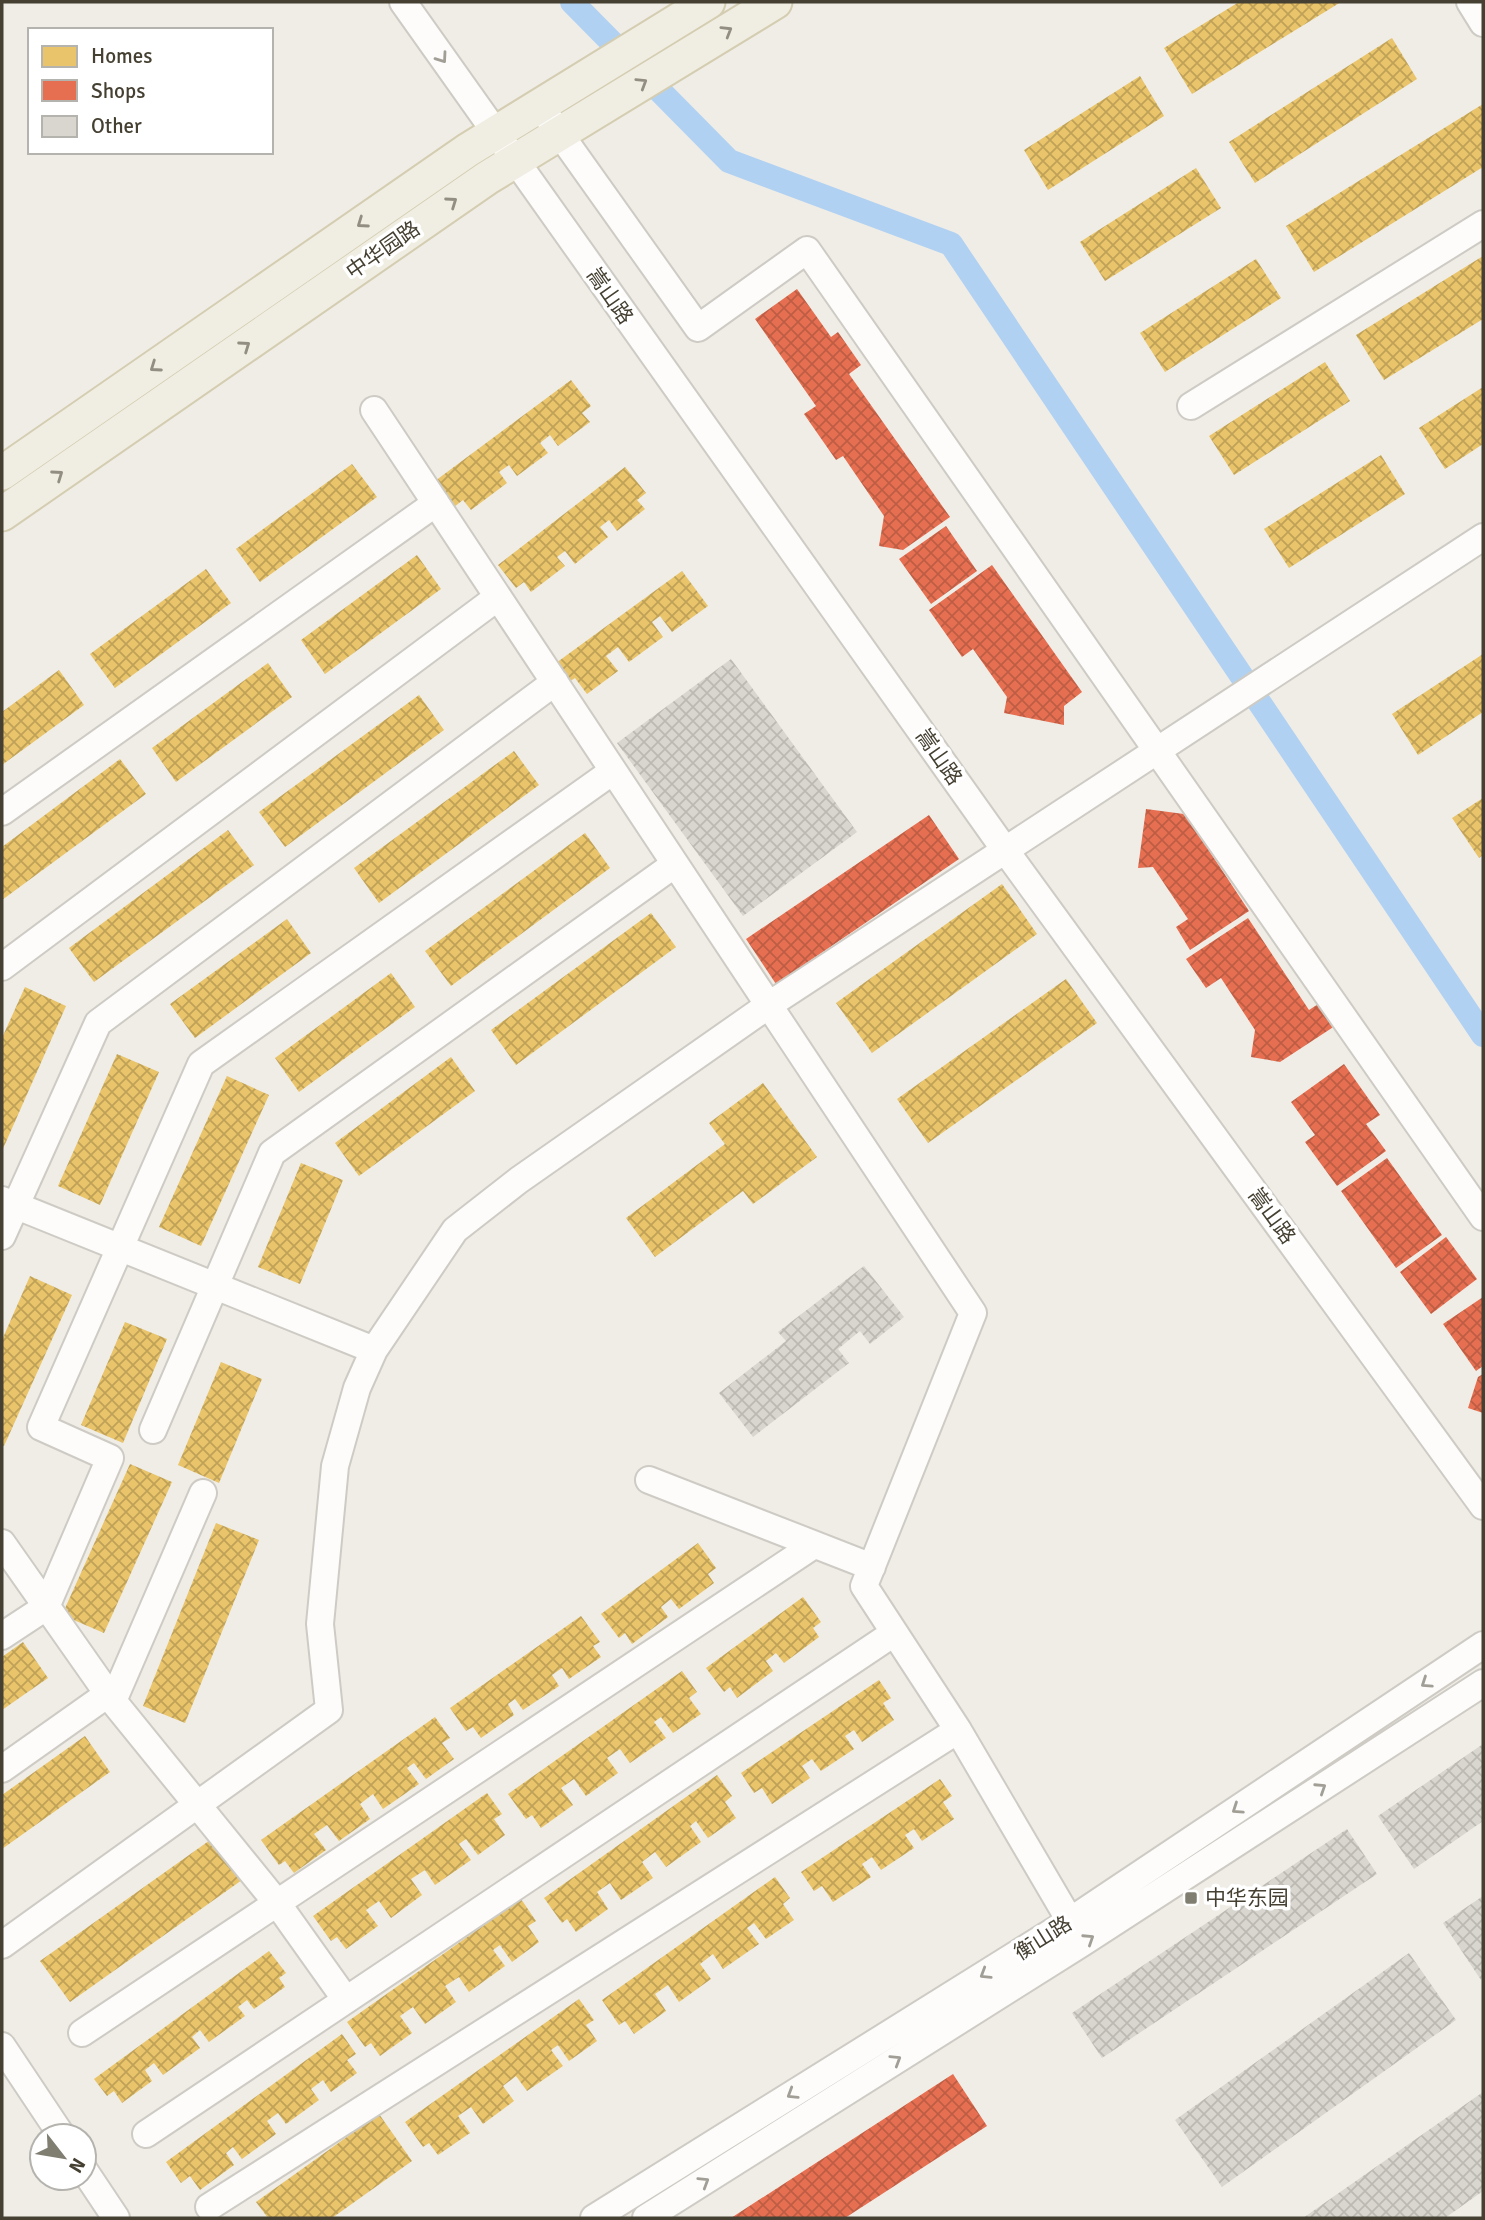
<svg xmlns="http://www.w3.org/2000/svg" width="1485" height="2220" font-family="Signika,'Noto Sans SC',sans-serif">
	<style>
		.homes { fill: url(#homes-cross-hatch) }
		.shops { fill: url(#shops-cross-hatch) }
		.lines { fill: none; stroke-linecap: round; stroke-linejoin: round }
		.canal { stroke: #b1d1f3; stroke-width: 24 }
		.building { fill: url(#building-cross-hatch) }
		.minor-casing { stroke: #cdcbc4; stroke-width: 30 }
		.major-casing { stroke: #d4cdb1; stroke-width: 37 }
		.minor { stroke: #fdfcfb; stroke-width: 26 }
		.major { stroke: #f0eee2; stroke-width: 33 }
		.oneway { stroke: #928e81 }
		.oneway2 { stroke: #a19e96 }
		.poi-dot { fill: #807d71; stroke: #fff; stroke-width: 2.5 }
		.labels { text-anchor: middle; stroke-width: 7; stroke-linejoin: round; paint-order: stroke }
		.street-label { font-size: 21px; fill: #454032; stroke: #fff }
		.poi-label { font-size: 21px; fill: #454032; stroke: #fff; text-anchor: start }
	</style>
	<defs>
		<pattern id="homes-cross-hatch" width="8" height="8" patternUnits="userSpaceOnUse" patternTransform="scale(1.75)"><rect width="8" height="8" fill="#e9c46a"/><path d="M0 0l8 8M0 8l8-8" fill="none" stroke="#bfa158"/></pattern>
		<pattern id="shops-cross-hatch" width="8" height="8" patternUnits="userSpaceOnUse" patternTransform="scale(1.75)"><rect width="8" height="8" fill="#e76f51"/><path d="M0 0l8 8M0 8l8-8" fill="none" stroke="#bd5d44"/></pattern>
		<pattern id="building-cross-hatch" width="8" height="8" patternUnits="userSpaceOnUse" patternTransform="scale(1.75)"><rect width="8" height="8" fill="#d8d6ce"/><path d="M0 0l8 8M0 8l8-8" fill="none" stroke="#bbb9b1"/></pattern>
	</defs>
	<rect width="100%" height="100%" fill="#efede6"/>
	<path class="homes" d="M1239,2H1341L1192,94L1164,48Z
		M1392,38L1417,79L1255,183L1229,142Z
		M1140,76L1164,116L1048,190L1024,150Z
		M1483,104V167L1314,272L1286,226Z
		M1196,168L1221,208L1105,281L1080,242Z
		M1483,256V319L1384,380L1356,335Z
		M1256,259L1281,298L1165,372L1140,333Z
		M1325,362L1350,401L1234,475L1209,436Z
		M571,380L591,406L582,413L590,422L558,446L550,435L540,443L548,453L517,476L509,465L499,472L507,483L471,510L463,500L454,507L435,481Z
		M1483,387V444L1445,469L1419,428Z
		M1381,455L1405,494L1289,568L1264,529Z
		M352,464L377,497L260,582L236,549Z
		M625,467L646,493L637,500L645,509L617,531L609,520L600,527L608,537L575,564L565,551L557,557L565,566L531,592L524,582L516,588L498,565Z
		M417,555L441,589L325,674L301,640Z
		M206,569L231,603L115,688L90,654Z
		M682,571L708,606L672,632L660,616L652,622L663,637L629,662L618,647L606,656L618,671L587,694L575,678L569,682L556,663Z
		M1483,654V712L1418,755L1392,714Z
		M268,663L292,697L176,782L152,748Z
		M59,670L84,705L2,765V712Z
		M419,695L444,730L285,847L259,812Z
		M514,751L539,785L379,903L354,868Z
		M120,759L146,794L2,900V847Z
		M1483,798V855L1479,858L1452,818Z
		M228,830L254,865L94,982L69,948Z
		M585,833L610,868L451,986L425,951Z
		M1002,884L1037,934L872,1053L836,1003Z
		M651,913L676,947L516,1065L491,1030Z
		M287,919L311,953L195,1038L170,1004Z
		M391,973L415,1007L299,1092L275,1058Z
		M1066,979L1097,1023L928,1143L897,1099Z
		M25,987L66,1006L2,1151V1038Z
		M117,1054L159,1072L100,1205L58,1186Z
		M451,1057L475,1091L359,1176L335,1143Z
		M227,1076L269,1095L201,1246L159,1227Z
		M763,1083L817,1157L753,1204L743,1191L655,1257L626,1218L725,1144L709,1123Z
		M301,1163L343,1180L300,1284L258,1267Z
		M30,1276L72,1295L4,1446L2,1445V1340Z
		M125,1322L167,1339L123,1443L81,1425Z
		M221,1362L262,1379L219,1483L178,1465Z
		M130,1464L172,1482L104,1633L62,1615Z
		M216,1523L259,1540L185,1723L143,1706Z
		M698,1543L716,1568L708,1574L714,1583L679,1609L671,1599L661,1607L668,1617L632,1644L625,1633L619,1638L601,1614Z
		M803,1597L821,1622L813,1628L819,1637L784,1663L776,1653L766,1661L773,1671L737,1698L730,1687L724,1692L706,1668Z
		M581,1616L600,1642L593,1646L601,1657L569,1679L562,1668L552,1675L559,1686L523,1710L515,1699L508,1704L514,1715L481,1738L473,1727L466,1731L450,1708Z
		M23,1642L48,1678L2,1710V1657Z
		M682,1671L697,1692L689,1698L701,1714L673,1733L661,1717L654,1722L666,1738L630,1763L620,1749L607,1758L618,1773L586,1796L574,1779L561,1788L573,1805L541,1828L532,1815L526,1819L508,1794Z
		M879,1680L891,1698L883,1703L894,1720L862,1742L854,1730L845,1736L854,1749L821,1771L812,1759L802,1766L810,1778L772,1804L762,1788L754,1793L741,1773Z
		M435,1717L450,1738L442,1743L454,1759L426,1779L414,1763L407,1768L419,1784L383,1809L373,1794L360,1804L370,1819L339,1841L327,1825L314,1834L326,1850L294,1873L285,1861L279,1865L261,1840Z
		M85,1736L110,1772L2,1849V1795Z
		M717,1775L732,1796L725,1802L736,1818L708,1838L696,1821L690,1826L701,1842L666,1867L655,1852L642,1862L653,1878L621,1900L610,1883L597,1892L608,1909L576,1932L567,1919L562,1923L544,1898Z
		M940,1779L952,1796L943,1802L954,1819L922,1841L914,1829L905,1835L914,1848L881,1870L872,1857L862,1864L871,1877L833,1902L822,1886L814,1891L801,1872Z
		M487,1793L502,1814L494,1819L505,1835L478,1855L466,1839L459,1844L471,1860L435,1885L425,1870L411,1879L422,1895L391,1918L379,1901L366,1910L378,1926L346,1949L337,1937L331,1941L313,1916Z
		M213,1838L242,1880L70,2002L40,1961Z
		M775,1877L790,1898L783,1904L794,1920L766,1939L754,1923L747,1928L759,1944L723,1969L713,1954L700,1964L711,1979L679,2002L668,1985L655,1994L666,2011L634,2034L625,2021L619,2025L602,2000Z
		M521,1899L536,1921L528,1926L539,1942L512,1962L500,1945L493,1950L505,1966L469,1992L459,1977L445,1986L456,2002L425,2024L413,2007L400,2016L412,2033L380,2056L371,2043L365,2047L347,2022Z
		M269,1951L286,1973L279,1978L285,1987L254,2009L247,2000L238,2007L245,2016L209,2042L200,2030L192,2037L200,2048L163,2075L154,2063L145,2070L152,2081L122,2103L114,2091L107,2096L94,2079Z
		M579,1999L594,2020L586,2025L597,2041L569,2061L558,2045L551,2050L563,2066L527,2091L516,2076L503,2086L514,2101L483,2124L471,2107L458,2116L470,2133L438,2155L429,2143L423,2147L405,2122Z
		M342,2034L356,2054L347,2060L357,2073L331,2092L323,2080L311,2089L319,2100L286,2124L278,2113L267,2121L276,2134L242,2159L233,2147L226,2153L234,2165L200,2190L190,2176L181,2183L166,2162Z
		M379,2114L412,2161L332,2218H268L256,2202Z"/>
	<path class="shops" d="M797,289L831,337L838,332L861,365L849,374L950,517L903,550L879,546L884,516L843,456L836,460L804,414L816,406L755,319Z
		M946,526L977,571L931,604L899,559Z
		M992,565L1082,692L1064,706V725L1004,713L1007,697L973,649L962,657L929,610Z
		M1146,809L1199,816L1210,852L1249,911L1190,950L1176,927L1188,919L1153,867L1138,868Z
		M929,815L959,859L776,984L746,939Z
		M1248,918L1309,1010L1326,999L1341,1022L1280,1062L1251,1057L1255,1030L1221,978L1206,988L1186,959Z
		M1344,1064L1380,1115L1366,1124L1386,1151L1337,1186L1305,1142L1315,1135L1291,1102Z
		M1387,1158L1442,1235L1396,1268L1341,1191Z
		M1446,1237L1477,1279L1431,1314L1400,1272Z
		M1483,1297V1366L1476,1371L1443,1324Z
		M1483,1374V1413L1468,1408L1478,1377Z
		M953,2074L987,2126L845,2218H731Z"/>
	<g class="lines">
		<path class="canal" d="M572,2L729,161L951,244L1483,1035"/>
	</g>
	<path class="building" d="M731,659L857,832L743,916L617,743Z
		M864,1266L904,1317L870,1344L860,1331L838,1349L849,1363L753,1437L719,1393L786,1341L778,1332Z
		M1483,1744V1821L1414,1869L1378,1816Z
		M1347,1829L1377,1874L1102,2058L1072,2013Z
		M1483,1896V1978L1481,1980L1443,1923Z
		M1409,1953L1456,2020L1222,2187L1175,2120Z
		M1483,2092V2191L1445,2218H1303Z"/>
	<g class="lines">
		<defs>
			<path id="minor" d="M403,2L1005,850L1483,1506
				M1470,2L1483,23
				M540,106L698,328L807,250L1483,1217
				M1191,406L1483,224
				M374,410L973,1313L864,1586L958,1730L1070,1921
				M2,812L436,503
				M2,967L498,597
				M2,1200L374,1350
				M2,1236L98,1023L555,682
				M153,1430L272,1153L675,864
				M649,1480L872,1567
				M2,1543L113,1701L277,1903L346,2000
				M2,1636L46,1607L110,1458L41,1427L201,1064L613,771
				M113,1701L203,1493
				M2,1769L108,1694
				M2,1945L329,1710L320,1624L335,1466L357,1388L374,1350L455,1230L519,1180L769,1005L1483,537
				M82,2033L814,1545
				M2,2046L62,2136
				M146,2134L894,1633
				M84,2170L116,2218
				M209,2207L958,1730
				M594,2218L1070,1921L1483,1645
				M646,2218L1082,1943L1483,1683"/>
			<path id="major" d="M2,473L468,150L708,2
				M2,514L487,178L775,2"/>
		</defs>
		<use href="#minor" class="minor-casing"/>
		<use href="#major" class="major-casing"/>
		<use href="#minor" class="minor"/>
		<use href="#major" class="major"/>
	</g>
	<defs><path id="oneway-chevron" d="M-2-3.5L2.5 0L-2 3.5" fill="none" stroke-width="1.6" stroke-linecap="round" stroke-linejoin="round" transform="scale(1.75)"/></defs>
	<g class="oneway">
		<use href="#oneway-chevron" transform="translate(727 31) rotate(-31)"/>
		<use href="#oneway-chevron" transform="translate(642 83) rotate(-32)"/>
		<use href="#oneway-chevron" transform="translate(452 202) rotate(-35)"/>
		<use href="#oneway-chevron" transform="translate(362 223) rotate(145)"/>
		<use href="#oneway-chevron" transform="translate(245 346) rotate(-35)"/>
		<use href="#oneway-chevron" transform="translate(155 367) rotate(145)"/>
		<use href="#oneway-chevron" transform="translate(58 475) rotate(-35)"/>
	</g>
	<g class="oneway2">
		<use href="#oneway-chevron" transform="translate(442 58) rotate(55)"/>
		<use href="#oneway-chevron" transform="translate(1426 1683) rotate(146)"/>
		<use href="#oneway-chevron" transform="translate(1321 1788) rotate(-33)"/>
		<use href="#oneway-chevron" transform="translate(1237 1809) rotate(146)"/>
		<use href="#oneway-chevron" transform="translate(1089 1939) rotate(-33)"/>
		<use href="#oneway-chevron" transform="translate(985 1974) rotate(148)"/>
		<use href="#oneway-chevron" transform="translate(896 2060) rotate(-32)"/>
		<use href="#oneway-chevron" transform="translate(792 2094) rotate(148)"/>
		<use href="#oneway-chevron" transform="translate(704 2182) rotate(-32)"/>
	</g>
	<rect class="poi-dot" x="1184" y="1891" width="14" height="14" rx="3.5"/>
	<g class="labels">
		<g class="street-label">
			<text transform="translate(383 250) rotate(-35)" y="7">中华园路</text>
			<text transform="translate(610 296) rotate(55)" y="7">嵩山路</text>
			<text transform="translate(939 757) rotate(55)" y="7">嵩山路</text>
			<text transform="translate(1272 1216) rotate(54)" y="7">嵩山路</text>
			<text transform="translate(1043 1938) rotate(-32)" y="7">衡山路</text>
		</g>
		<g class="poi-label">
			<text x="1205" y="1905">中华东园</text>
		</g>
	</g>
	<rect width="1485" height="2220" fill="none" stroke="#454032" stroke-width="7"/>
	<rect x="28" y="28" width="245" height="126" fill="#ffffff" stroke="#b5b3ad" stroke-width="2"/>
	<rect x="42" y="46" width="35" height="21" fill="#e9c46a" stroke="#b5b3ad" stroke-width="2"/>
	<text x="91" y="63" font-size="21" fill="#454032">Homes</text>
	<rect x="42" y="80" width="35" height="21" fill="#e76f51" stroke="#b5b3ad" stroke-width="2"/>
	<text x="91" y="98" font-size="21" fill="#454032">Shops</text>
	<rect x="42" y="116" width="35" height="21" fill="#d8d6ce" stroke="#b5b3ad" stroke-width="2"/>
	<text x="91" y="133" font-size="21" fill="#454032">Other</text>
	<g transform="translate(63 2157) rotate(121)"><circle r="33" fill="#ffffff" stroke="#b5b3ad" stroke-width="2"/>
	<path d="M0-5L12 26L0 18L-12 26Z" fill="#807d71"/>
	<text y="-10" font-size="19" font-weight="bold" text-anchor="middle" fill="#454032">N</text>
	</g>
</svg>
